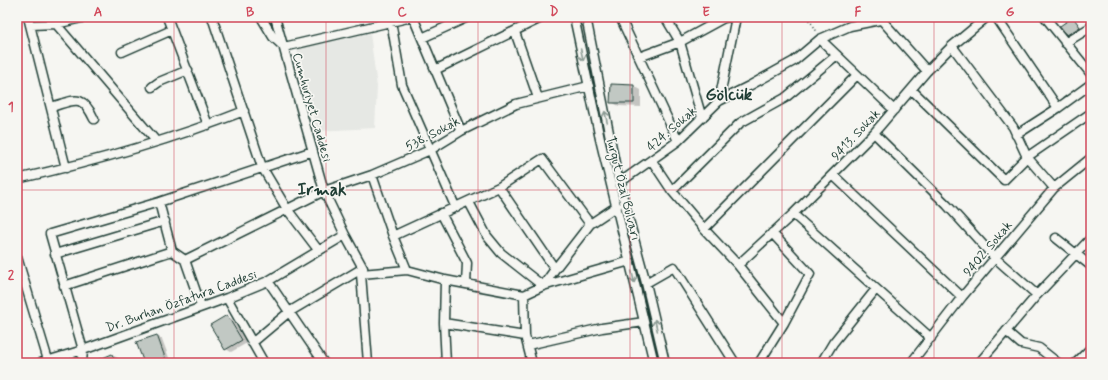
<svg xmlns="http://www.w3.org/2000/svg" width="1108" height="380" font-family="Mynerve,sans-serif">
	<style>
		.built { fill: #e6e8e4 }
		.shadow { fill: #0003 }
		.building { fill: #c1c8c3; stroke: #1f3d34 }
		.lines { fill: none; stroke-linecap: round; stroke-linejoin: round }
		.minor-casing { stroke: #1f3d34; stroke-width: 11 }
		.path { stroke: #1f3d34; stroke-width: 1.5; stroke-dasharray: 1 3; stroke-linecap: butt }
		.minor { stroke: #f6f6f2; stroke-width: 8 }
		.oneway { stroke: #8a9a93 }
		.grid { fill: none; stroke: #d1495b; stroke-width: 1; stroke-opacity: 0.55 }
		.labels { text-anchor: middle; stroke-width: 3.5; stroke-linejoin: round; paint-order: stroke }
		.street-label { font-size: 13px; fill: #1f3d34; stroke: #f6f6f2 }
		.district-label { font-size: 17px; font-weight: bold; fill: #1f3d34; stroke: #f6f6f2 }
		.neatline { fill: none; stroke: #d1495b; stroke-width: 1.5 }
		.grid-label { font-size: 13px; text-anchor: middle; font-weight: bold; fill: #d1495b }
	</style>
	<rect width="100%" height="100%" fill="#f6f6f2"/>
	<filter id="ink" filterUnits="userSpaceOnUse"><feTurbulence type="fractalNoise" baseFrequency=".025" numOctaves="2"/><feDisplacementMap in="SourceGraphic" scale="8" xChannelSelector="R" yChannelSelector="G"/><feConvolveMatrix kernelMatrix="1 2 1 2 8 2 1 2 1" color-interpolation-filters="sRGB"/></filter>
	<g filter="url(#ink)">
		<path class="built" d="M370,33L377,87L375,128L317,131L297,49Z"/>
		<path class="shadow" d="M1073,18L1083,29L1071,37L1068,35Z
			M634,86L641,90V107L619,106L611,102Z
			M227,316L232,319L247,343L231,352L226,349Z
			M157,336L162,339L171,363H145Z
			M112,355L118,358L119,363H93Z"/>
		<path class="building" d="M1073,17L1080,27L1067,35L1060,26Z
			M611,84L634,85V103H610Z
			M227,315L242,340L225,350L210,325Z
			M157,335L167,363H144L136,342Z
			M112,354L116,363H91Z"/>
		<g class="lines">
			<defs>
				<path id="minor" d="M28,17L66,168
					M167,17L208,125
					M212,17L262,167L287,209L319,251
					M261,17L273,37L284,47L412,17
					M275,17L324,191L345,235L363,268L361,274L368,363
					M413,17L461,131
					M574,17L600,139L654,363
					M586,17L619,183L646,283L665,363
					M620,17L678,141
					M665,17L680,42L702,118
					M879,17L927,71
					M996,17L1058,108
					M1045,17L1091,74
					M391,21L402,85L455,206
					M56,24L86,17
					M31,25L56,24L156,141
					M515,32L538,98
					M422,38L468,17
					M820,39L894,110
					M1065,43L1091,27
					M952,46L1013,127L1027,157L1054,188
					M122,52L172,30
					M639,57L680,42L724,18L730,17
					M435,70L543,17
					M152,87L159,82L188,70
					M912,90L1004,180L1027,157L1091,113
					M719,101L736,17
					M51,107C75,100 82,93 94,119
					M874,133L947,205L994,257L1037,295
					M1016,135L1058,108L1091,84
					M652,161L672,191L704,229L738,265L784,323L759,363
					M372,175L393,236L407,270
					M833,175L962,297
					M17,179C93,162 171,140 244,111
					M619,183L678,141L719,101L749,86L794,61L820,39L850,26L880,20L885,17
					M499,187L555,269
					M672,191L740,123L785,98L837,55
					M159,202L172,251L185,260L201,306
					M469,202L487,236L501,253L543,286L555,269L590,224L617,206
					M441,213L467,263L466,284
					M793,214L931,338
					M704,229L857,75
					M772,233L810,274L784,323
					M393,236L499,187L542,159L590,224
					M1056,238L1091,266
					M55,254L165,221
					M17,257L48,360
					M185,260L324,191L372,175L430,150L461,131L516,104L589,86
					M738,265L793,214L874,133L927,71L952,46L987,17
					M361,274L407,270L445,280L524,295
					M445,280L444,323L446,363
					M268,281L324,363
					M646,283L674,267L735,363
					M64,286L172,251
					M227,298L264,363
					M444,323L525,336
					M1006,331L1021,344L1039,348L1058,363
					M252,343L289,312L363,268
					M528,345L602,328L644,322
					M40,363L83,350L227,298L268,281L345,235
					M82,363L83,350L50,234L159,202L313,151
					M532,363L525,336L524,295L543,286L630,261
					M821,363L833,343L876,289
					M911,363L962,297L1054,188L1091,158
					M979,363L1037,295L1091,238
					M1076,363L1091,348"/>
			</defs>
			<use href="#minor" class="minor-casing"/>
			<path class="path" d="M806,17L813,25L817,32"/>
			<use href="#minor" class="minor"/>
		</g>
		<defs><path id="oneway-shaft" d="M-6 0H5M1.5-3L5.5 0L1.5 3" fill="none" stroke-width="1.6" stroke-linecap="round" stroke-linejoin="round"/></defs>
		<g class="oneway">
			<use href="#oneway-shaft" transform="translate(582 55) rotate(77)"/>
			<use href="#oneway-shaft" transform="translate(606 117) rotate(-102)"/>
			<use href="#oneway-shaft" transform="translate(633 277) rotate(77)"/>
			<use href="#oneway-shaft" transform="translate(656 325) rotate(-103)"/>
		</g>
	</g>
	<path class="grid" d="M174,17V363M326,17V363M478,17V363M630,17V363M782,17V363M934,17V363M17,190H1091"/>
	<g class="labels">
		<g class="street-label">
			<text transform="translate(313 107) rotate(74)" y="5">Cumhuriyet Caddesi</text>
			<text transform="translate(671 128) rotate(-41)" y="5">424. Sokak</text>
			<text transform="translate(432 133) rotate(-28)" y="5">538. Sokak</text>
			<text transform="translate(855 134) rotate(-47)" y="5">9413. Sokak</text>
			<text transform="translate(624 188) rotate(76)" y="5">Turgut Özal Bulvarı</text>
			<text transform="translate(987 248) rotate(-50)" y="5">9402. Sokak</text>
			<text transform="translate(181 300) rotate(-20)" y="5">Dr. Burhan Özfatura Caddesi</text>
		</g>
		<g class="district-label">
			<text x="729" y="100">Gölcük</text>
			<text x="322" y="195">Irmak</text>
		</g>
	</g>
	<rect width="1108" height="380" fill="none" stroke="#f6f6f2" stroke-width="44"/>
	<rect x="22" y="22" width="1064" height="336" class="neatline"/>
	<g class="grid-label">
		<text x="98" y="16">A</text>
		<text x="250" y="16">B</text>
		<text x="402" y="16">C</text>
		<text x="554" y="16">D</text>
		<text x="706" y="16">E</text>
		<text x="858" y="16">F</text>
		<text x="1010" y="16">G</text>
		<text x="11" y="111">1</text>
		<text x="11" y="279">2</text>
	</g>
</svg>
